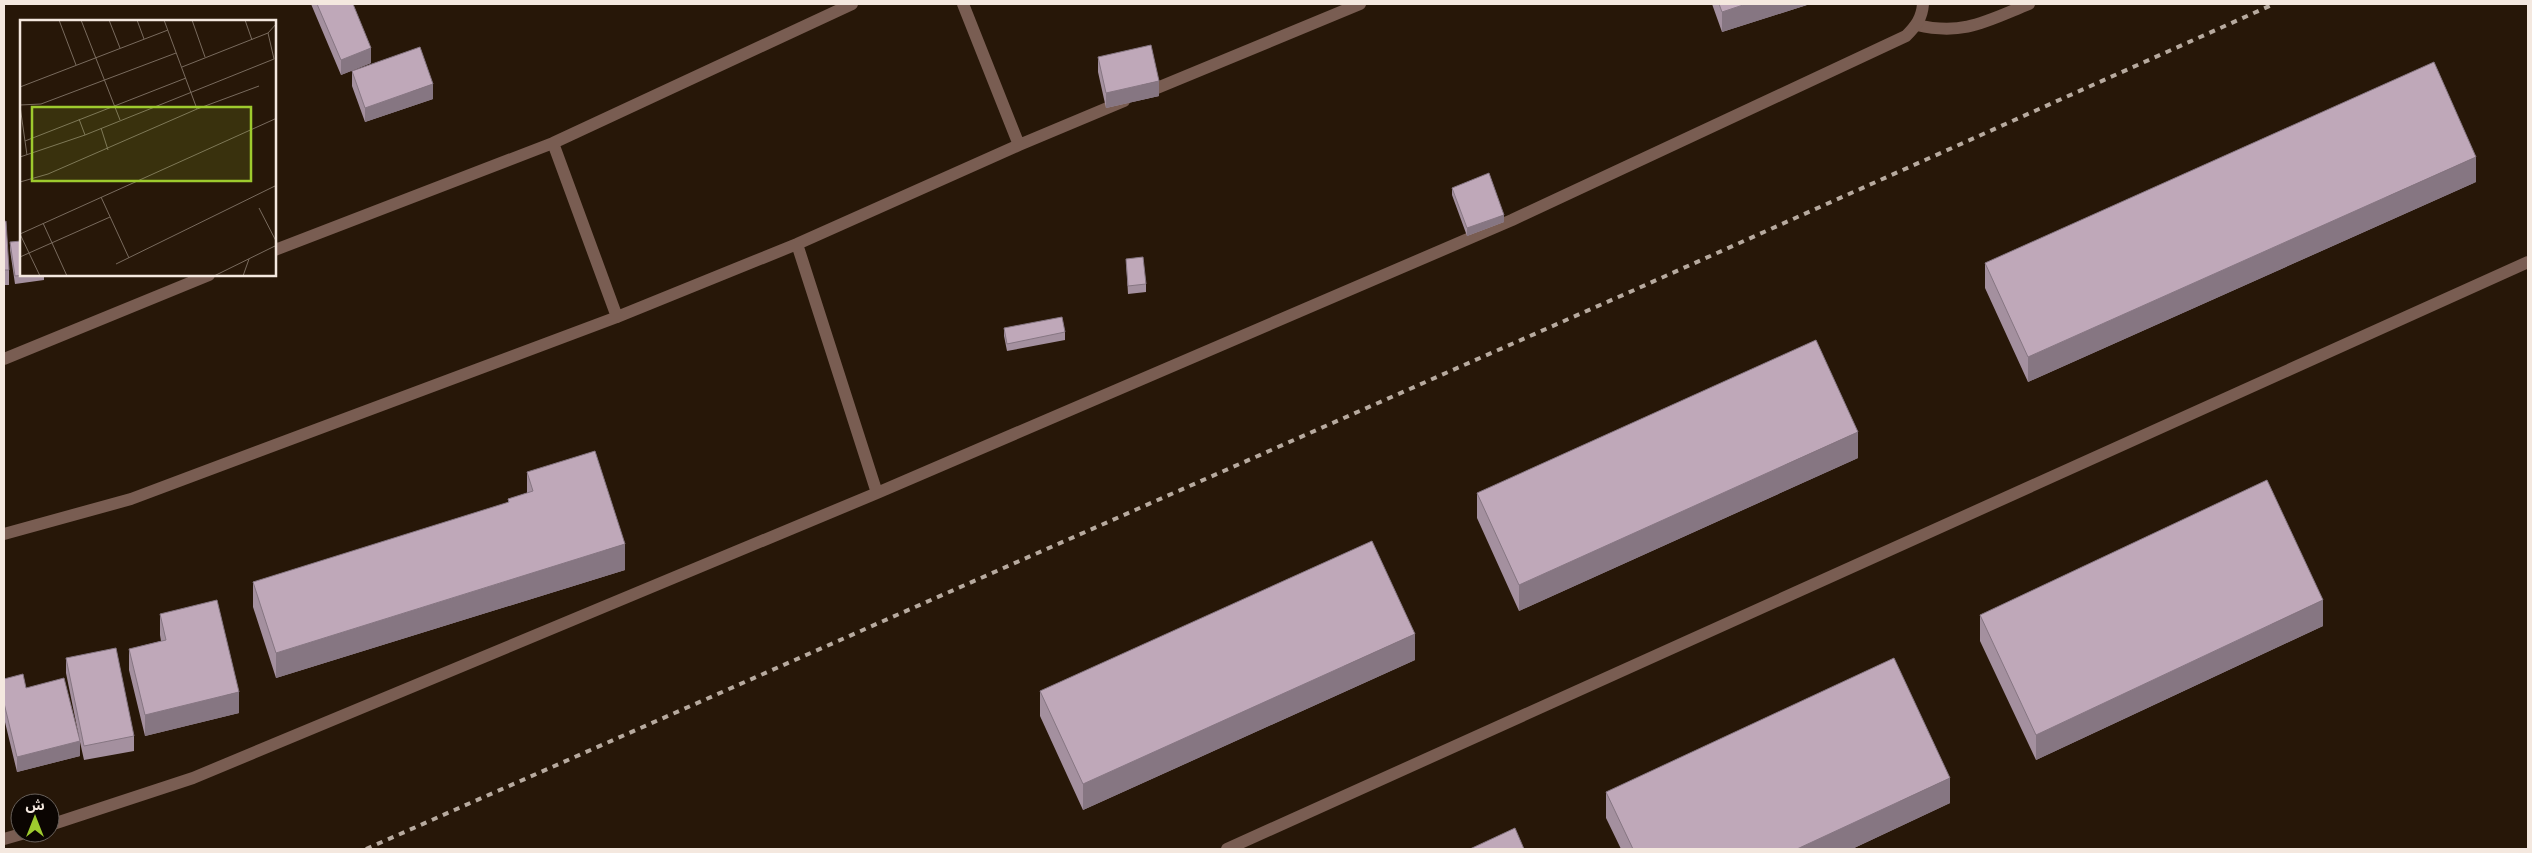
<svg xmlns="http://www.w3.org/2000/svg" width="2532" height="853" font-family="'Fira Sans','Noto Sans Arabic',sans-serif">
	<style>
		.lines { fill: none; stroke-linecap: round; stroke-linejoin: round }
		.service { stroke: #795d52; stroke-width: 12 }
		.minor { stroke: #795d52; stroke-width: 12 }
		.rail { stroke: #b7aa9f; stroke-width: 4; stroke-dasharray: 6 6; stroke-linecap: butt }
		.wall { fill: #a4909f }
		.shaded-wall { fill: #867682 }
		.building { fill: #bfa8b9; stroke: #867682 }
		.inset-road { fill: none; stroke: #796b5e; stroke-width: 1 }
		.view { fill: #9eca2e; fill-opacity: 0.15; stroke: #9eca2e; stroke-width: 2.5 }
		.inset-edge { fill: none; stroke: #f4e8df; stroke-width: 2.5 }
	</style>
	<rect width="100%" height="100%" fill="#271708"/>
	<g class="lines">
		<path class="service" d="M1917,25C1963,36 1987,21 2029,4
			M1227,849L2528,262"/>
		<path class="minor" d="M963,4L1019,145
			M1145,93L1360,4
			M553,143L617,317
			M797,244L877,493
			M275,250L553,143L852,4
			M4,359L209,275
			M4,534L131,499L617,317L797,244L1019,145L1124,101
			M50,825L193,778L877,493L1512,220L1906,36C1916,26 1922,18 1923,4
			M4,839L25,833"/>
		<path class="rail" d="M366,849L1632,291L2274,4"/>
	</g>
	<path class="wall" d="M311,4H353L371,63L341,75Z
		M1712,4H1810L1722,32Z
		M1098,57L1159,96L1106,108L1098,72Z
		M352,71L433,99L365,122L352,86Z
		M2476,182L2028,382L1985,288V263Z
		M1452,188L1504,222L1467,236L1452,195Z
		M4,222L9,270V285H4Z
		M10,242L21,275H44V280L15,284L10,250Z
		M1126,259L1146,284V292L1128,294Z
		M1004,328L1065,332V340L1007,351L1004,336Z
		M1858,458L1519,611L1477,518V493Z
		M527,472L625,570L276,678L253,607V582L508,503V499L527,493Z
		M160,614L239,713L145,736L129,670V649L161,641L160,635Z
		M1980,615L2323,626L2036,760L1980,641Z
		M66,658L134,736V751L84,760L80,742V756L17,772L4,718V679L26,688L79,737L66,673Z
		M1415,660L1083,810L1040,716V691Z
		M1606,792L1950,803L1852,849H1621L1606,818Z"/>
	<path class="shaded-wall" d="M1746,4H1810L1722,32V12Z
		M371,48V63L341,75V60Z
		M1159,81V96L1106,108V93Z
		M433,84V99L365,122V108Z
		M2476,157V182L2028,382V357Z
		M1504,215V222L1467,236V228Z
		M1858,432V458L1519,611V585Z
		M625,544V570L276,678V653Z
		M2323,600V626L2036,760V735Z
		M1415,634V660L1083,810V784Z
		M239,692V713L145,736V715Z
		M80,741V756L17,772V757Z
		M1950,778V803L1852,849H1797Z"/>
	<path class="building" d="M317,4H353L371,48L341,60Z
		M1719,4H1746L1722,12Z
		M1151,45L1159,81L1106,93L1098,57Z
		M420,47L433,84L365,108L352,71Z
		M2434,62L2476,157L2028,357L1985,263Z
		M1489,173L1504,215L1467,228L1452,188Z
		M6,221L9,270H4V222Z
		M21,241V275H26L15,276L10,242Z
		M1143,257L1146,284L1128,286L1126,259Z
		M1062,317L1065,332L1007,344L1004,328Z
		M1816,340L1858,432L1519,585L1477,493Z
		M595,451L625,544L276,653L253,582L509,502L508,499L533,491L527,472Z
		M2267,480L2323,600L2036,735L1980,615Z
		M1372,541L1415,634L1083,784L1040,691Z
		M217,600L239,692L145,715L129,649L166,640L160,614Z
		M116,648L134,736L84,746L66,658Z
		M1894,658L1950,778L1797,849H1633L1606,792Z
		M23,674L26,688L64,678L80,741L17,757L4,703V679Z
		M1515,828L1524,849H1470Z"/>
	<g transform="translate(20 20)">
		<rect width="256" height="256" fill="#271708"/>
		<path class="inset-road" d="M39,0L56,45M61,0L100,100M89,0L100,28M117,0L124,19M172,0L185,37M225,0L232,20M162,47L248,13L257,3M0,67L148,10M0,85L21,84L156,33M0,86L7,135M177,89L239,66M59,99L65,115M81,108L88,130M5,121L166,58M0,137L65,115L254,39L248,13M0,162L28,154L177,89L144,0M81,177L109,238M239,188L257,223M23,203L47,256M0,214L257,98M0,214L20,256M0,237L90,197M96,244L257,165M194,256L257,225M223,256L229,239"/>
		<path class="view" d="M12,87H231V161H12Z"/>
		<rect width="256" height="256" class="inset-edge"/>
	</g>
	<rect width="2532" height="853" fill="none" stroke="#f4e8df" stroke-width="10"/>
	<g transform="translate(35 818)"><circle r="24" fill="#0b0502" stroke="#68605a"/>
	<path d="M0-4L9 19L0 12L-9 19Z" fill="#9eca2e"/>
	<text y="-8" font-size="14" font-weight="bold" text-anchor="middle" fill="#f4e8df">ش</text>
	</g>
</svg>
